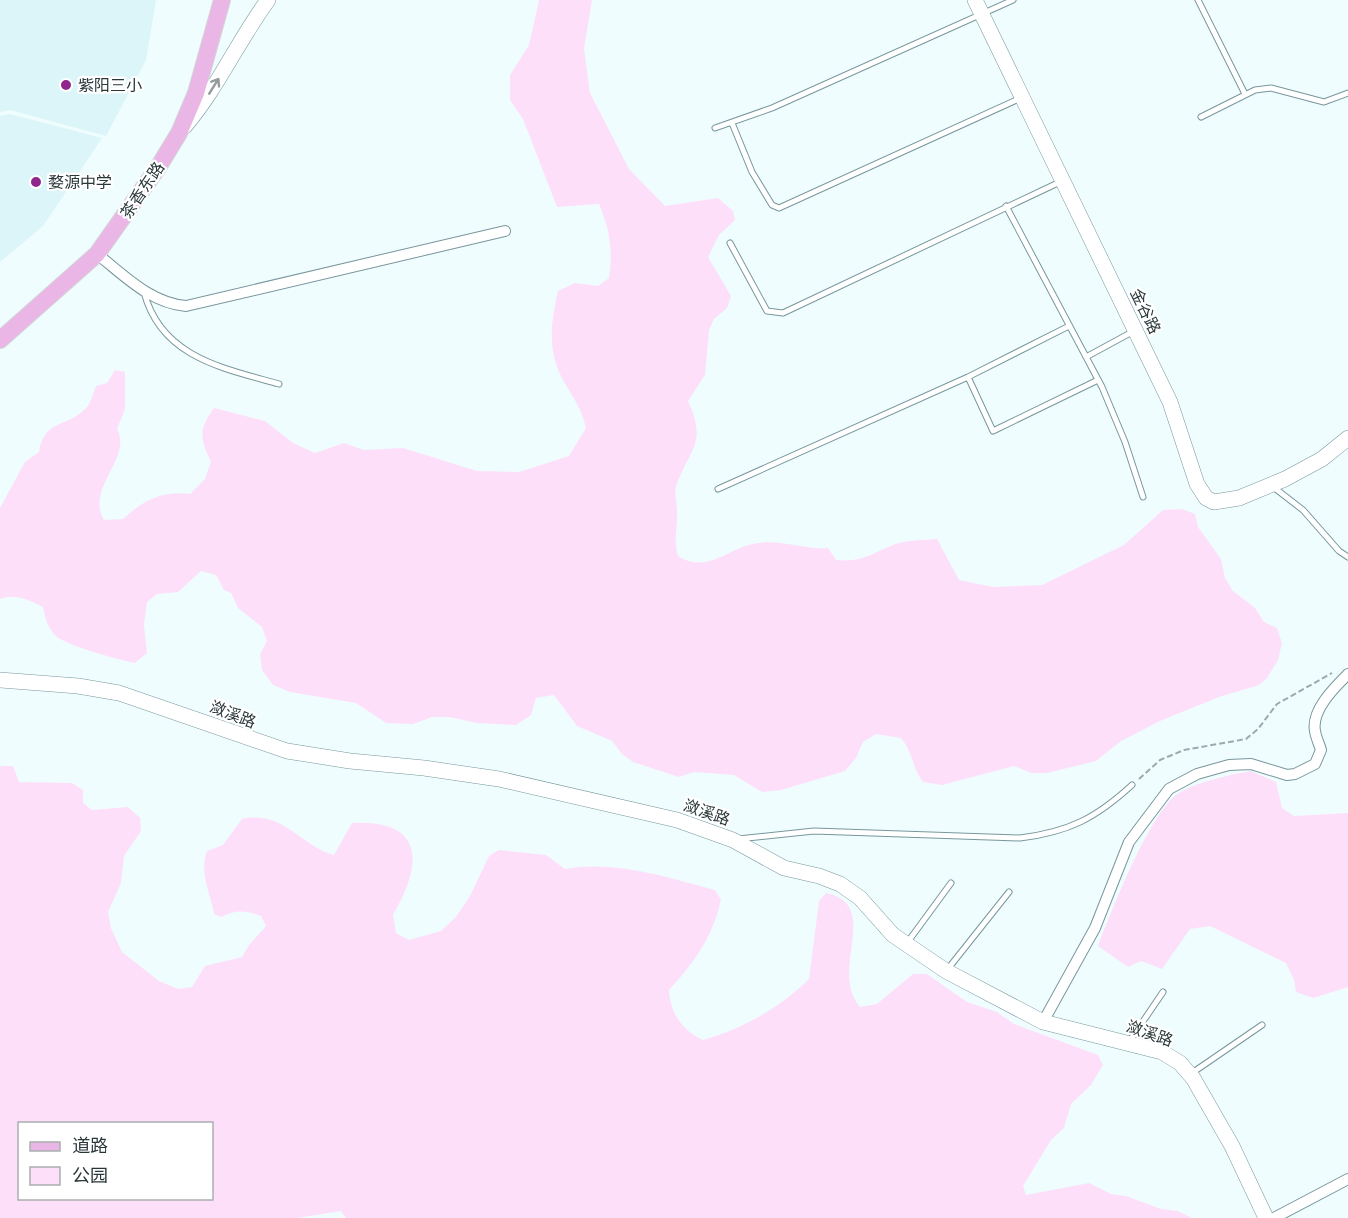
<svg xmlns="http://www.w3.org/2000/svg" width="1348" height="1218" font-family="Roboto,'Noto Sans SC',sans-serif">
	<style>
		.built { fill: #dbf5f8 }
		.green { fill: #fedffa; fill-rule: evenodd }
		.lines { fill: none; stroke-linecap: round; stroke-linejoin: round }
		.lane-casing { stroke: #78979c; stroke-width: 7 }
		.street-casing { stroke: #78979c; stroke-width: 12 }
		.secondary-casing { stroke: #78979c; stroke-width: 16 }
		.primary-casing { stroke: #d4d7d7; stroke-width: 18 }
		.path { stroke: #9caaac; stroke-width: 2; stroke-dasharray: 6 3; stroke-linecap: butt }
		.lane { stroke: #fff; stroke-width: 5 }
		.street { stroke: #fff; stroke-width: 10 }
		.secondary { stroke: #fff; stroke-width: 15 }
		.primary { stroke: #eab6e6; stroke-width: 16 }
		.oneway { stroke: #949b9c }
		.poi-dot { fill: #8e268b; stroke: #fff; stroke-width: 2 }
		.labels { text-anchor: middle; stroke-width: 4.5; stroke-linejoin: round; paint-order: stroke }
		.poi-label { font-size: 16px; fill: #2a3739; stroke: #fff; text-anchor: start }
		.street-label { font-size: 16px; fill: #2a3739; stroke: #fff }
	</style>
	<rect width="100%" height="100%" fill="#effdff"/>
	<path class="built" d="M0,0H156L146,60L106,136L10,110L0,112Z
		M10,114L102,138L43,226L0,262V116Z"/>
	<path class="green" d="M539,0H592L584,49L590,93L629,169L665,206L718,198L733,211L735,220L719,235L708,257L731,296L727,308L714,319L709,330L705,375L688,401C708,445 689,448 676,487C674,494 677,503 677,510C678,527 673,539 678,556C707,574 725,550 753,544C778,538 803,550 828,548L836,560C865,563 874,551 899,543C911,540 925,540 937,539L959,580L993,587L1042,585L1124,545L1163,510L1182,509L1195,514L1198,527L1221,559L1225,578L1233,591L1255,608L1264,622L1277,628L1282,643L1278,660L1267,678L1259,685L1219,697L1160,721L1121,741L1096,761L1047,773H1031L1014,766L942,785L923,782C911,766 914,754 901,738L876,734L863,742L856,758L845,771L781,790L762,792L734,775L694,772L679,777L633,762L622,754L612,741L577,726L554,695L536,698L531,715L516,725L477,723L449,717H432L413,724L386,723L356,703L290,692L273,685L262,670L260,654L267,641L262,627L238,608L231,593L224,590L216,575L201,571L178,592L157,594L147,602L144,625L147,653L135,663C117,659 71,647 57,637C48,630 45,617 43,607C30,600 15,593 0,599V508L25,462L39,452C44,419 67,428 86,408C91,403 93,393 96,386L107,383L115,370L125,372V409L117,429C133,458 85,488 104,520L123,519C143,500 163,490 190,494L205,479L211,462C200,439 198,430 214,408L265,421L293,443L315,453L344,443L364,450L403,448L477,471L519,472L569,456L586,428C581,406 572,397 562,378C547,349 551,321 558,291L575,283L598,286L609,278C613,250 610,230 599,204L557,207L523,119L510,100V75L529,45Z
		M0,766H13L19,782L72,783L83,790V803L92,810L128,807L140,818L141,831L124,856L121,883L108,912L111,928L122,952L159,981L178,989L192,987L205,966L242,957L249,945L266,926L261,916C245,910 236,910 221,917L214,914C210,892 199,872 207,851L223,845L242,819C284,810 300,846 334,855L352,823C425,819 423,864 393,915L396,933L409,940L441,931L456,917L470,896L489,856L499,850L546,855L565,869C616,860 666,877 715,890L721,900C712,938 695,962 669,990C670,1013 683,1031 703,1040C742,1029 780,1008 809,979L819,901L826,893C883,905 828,970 860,1007L877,1004L913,974H927L967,1002L997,1012L1014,1024L1098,1055L1103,1065L1091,1085L1071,1104L1064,1128L1051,1140L1023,1186L1026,1195L1089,1183L1111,1194L1126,1196L1161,1209L1178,1211L1192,1218H346L341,1211L297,1218H0ZM20,1124H212V1198H20Z
		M1251,771L1276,782L1282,808L1294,816L1348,813V987L1313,998L1296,992L1294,980L1286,963L1210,926L1190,929L1162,969L1141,961L1128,967L1098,946C1111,912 1149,815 1176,795C1195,782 1229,775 1251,771Z"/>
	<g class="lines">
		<defs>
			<path id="lane" d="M1198,0L1245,94
				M1201,117L1255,90L1271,88L1324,102L1348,93
				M732,123L752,172L772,205L779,208L1021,98
				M715,128L772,108L1013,0
				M1006,206L1102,387L1125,442L1143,497
				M730,243L767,311L783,313L1060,182
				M144,292C161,357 222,368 279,384
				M1086,357L1134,331
				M968,377L993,431L1098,380
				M1272,486L1303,510L1339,551L1348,557
				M718,489L968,377L1069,326
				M738,839L814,831L1020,838C1069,832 1096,818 1132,785
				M907,943L951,883
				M947,970L1009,892
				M1129,1042L1163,992
				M1192,1073L1262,1025"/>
			<path id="street" d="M97,254C124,275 150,303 186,306L505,231
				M1043,1022L1095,928L1129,842L1169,789L1197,774L1229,765L1251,764L1287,775L1295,774L1315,764L1321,750C1319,743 1316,738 1315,731C1311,710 1335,687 1348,674
				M1274,1218L1348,1179"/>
			<path id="secondary" d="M975,0L1170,402L1197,484L1206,498L1214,502L1239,498L1285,479L1322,459L1348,438
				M185,126C218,87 238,41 268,0
				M0,680L78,686L119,693L287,751L350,761L424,768L499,779L677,820L733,840L784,868L819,876L840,884L860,898L893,935L946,971L1043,1022L1162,1052L1180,1063L1193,1078L1232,1146L1266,1218"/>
			<path id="primary" d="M0,340L97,254L159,166L179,133L196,93L222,0"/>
		</defs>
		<use href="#lane" class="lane-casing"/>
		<use href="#street" class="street-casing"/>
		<use href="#secondary" class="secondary-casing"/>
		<use href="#primary" class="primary-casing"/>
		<path class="path" d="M1139,779L1160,760L1184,750L1246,739L1258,729L1277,704L1332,673"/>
		<use href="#lane" class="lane"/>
		<use href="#street" class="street"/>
		<use href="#secondary" class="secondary"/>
		<use href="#primary" class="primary"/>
	</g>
	<defs><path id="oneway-shaft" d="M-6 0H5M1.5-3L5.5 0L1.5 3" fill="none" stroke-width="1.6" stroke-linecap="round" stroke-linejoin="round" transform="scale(1.5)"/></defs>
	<use class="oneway" href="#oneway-shaft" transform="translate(214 86) rotate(-58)"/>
	<g class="poi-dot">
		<circle cx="66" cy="85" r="6"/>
		<circle cx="36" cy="182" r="6"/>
	</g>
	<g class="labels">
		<g class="poi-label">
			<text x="78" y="91">紫阳三小</text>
			<text x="48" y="188">婺源中学</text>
		</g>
		<g class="street-label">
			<text transform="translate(142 190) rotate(-56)" y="6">茶香东路</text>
			<text transform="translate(1146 311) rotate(64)" y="6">金谷路</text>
			<text transform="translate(233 714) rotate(21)" y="6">潋溪路</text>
			<text transform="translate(707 812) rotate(19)" y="6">潋溪路</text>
			<text transform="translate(1150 1033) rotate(19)" y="6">潋溪路</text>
		</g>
	</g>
	<rect x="18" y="1122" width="195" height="78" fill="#ffffff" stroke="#aaafb0" stroke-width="1.5"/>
	<rect x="30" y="1142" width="30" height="9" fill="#eab6e6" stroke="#aaafb0" stroke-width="1.5"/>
	<text x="72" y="1152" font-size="18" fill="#2a3739">道路</text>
	<rect x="30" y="1167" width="30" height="18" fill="#fedffa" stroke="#aaafb0" stroke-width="1.5"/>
	<text x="72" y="1182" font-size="18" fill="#2a3739">公园</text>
</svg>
